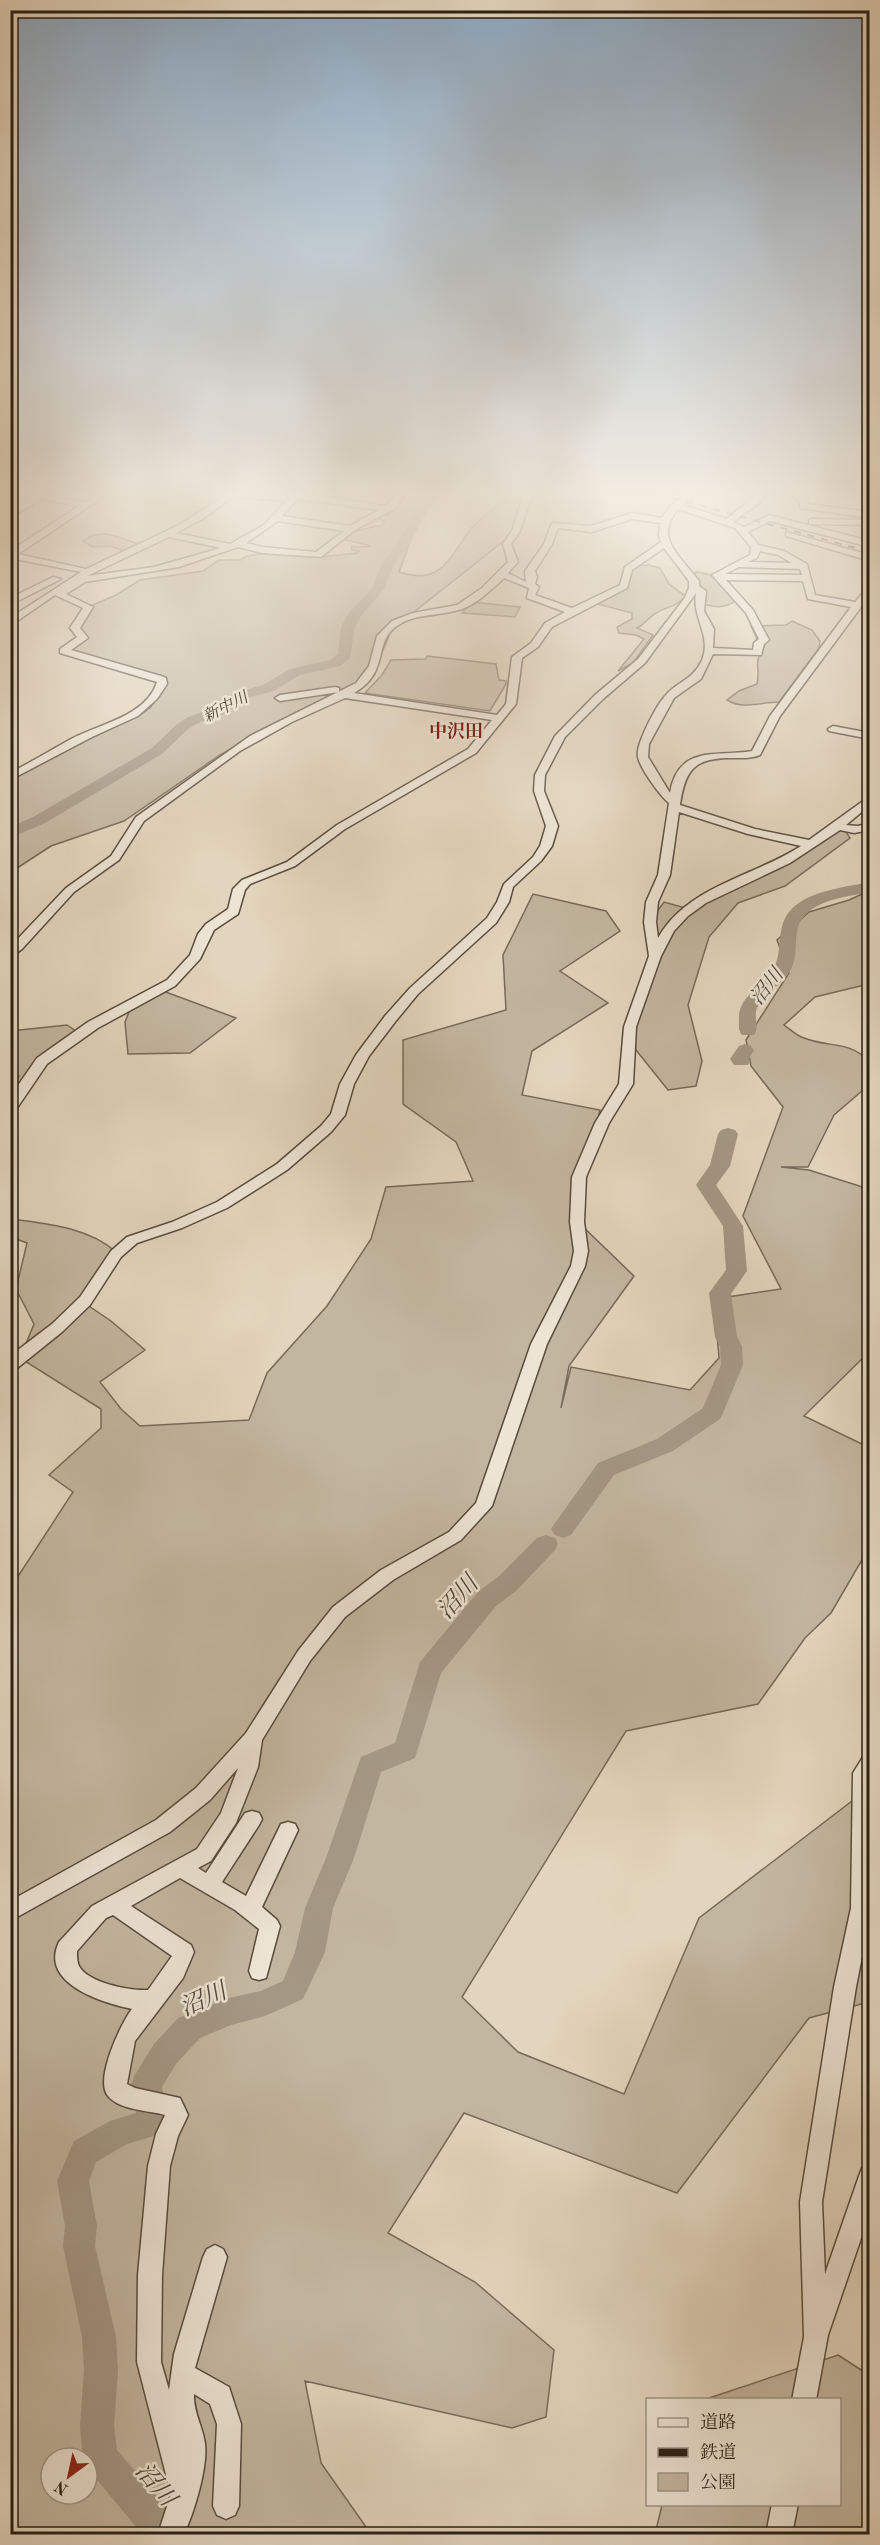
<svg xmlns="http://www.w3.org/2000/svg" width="880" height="2545" font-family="'Old Standard TT','Noto Serif JP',serif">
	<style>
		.green { fill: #c3b6a0; stroke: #766a5a; stroke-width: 1.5; fill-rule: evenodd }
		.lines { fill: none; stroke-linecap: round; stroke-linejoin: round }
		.river { fill: #a49784; fill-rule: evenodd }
		.street-casing { stroke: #584c3f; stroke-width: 3 }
		.secondary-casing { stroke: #291f15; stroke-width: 3 }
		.street { fill: #ede4d4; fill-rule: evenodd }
		.secondary { fill: #ede4d4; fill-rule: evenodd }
		.rail { stroke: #291f15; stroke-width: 2; stroke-dasharray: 7 7; stroke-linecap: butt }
		.labels { text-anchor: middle; stroke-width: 5; stroke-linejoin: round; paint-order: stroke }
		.far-water-label { font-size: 16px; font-style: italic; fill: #54493c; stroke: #ede4d4 }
		.far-quarter-label { font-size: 18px; font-weight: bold; fill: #7a1f14; stroke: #ede4d4 }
		.water-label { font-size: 20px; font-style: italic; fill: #54493c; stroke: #ede4d4 }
		.near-water-label { font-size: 24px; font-style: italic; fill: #54493c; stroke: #ede4d4 }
	</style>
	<rect width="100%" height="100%" fill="#e3d5bd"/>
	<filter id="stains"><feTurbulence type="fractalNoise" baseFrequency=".00333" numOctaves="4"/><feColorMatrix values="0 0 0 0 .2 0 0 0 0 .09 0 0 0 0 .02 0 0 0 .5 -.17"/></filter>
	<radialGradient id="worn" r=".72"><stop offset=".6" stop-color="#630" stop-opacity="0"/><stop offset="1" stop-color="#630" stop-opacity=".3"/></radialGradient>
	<path class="green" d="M401,494H438L415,528L399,572C441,586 449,558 470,530C479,518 500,505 512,494H529L531,501L523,503L510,536L390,631C387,647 367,680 352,687C349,689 345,688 342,689L220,755L124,821L51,846L11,872V777L103,730L140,715L151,707L162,691L165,680L63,651L80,638L76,631L88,607L116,595L140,580L203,571L219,560H240L247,556L261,554L320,557L357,553L359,551L352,550L351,547L371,546L342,539L356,530C366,531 371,525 381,526L385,522L377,518L393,512L405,497Z
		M106,534C117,535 130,542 142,545L126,552L110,546L93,547L83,541L93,535Z
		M649,565L660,568L669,584L685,596C675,609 668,605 656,613C649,617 645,624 637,628L653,635L633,663L618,671L644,639L636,635L619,633L617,627L632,619V613L594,603L624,585L628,570L635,566Z
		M696,572C717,573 723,586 735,601C725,609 715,607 703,604L693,576Z
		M472,602L520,607L515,617L462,613Z
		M792,621L812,630L820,641L819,648L779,702C761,702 743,710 727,700L739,691L757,684C761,666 752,666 764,647L757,639L751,626L786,625Z
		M427,656L496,664L499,680L506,681V684L490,711L365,693L382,675L391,660L426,659Z
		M843,827L850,838L785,886L738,903L709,937L688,1005L702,1061L696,1086L668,1090L628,1040L657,952L656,913L664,902L689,909L709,892L779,869Z
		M869,891V984L815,997L784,1025C790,1029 797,1036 804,1038C829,1048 848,1040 869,1061V1085L834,1115L808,1167H781L809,1170L869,1189V1352L804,1416L864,1445L866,1553L831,1613L805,1638L758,1704L626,1731L462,1997L518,2052L624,2094L699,1918L869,1788V2002L809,2018L677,2193L464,2113L388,2233L475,2282L554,2350L546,2417L512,2428L305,2381L321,2463L371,2534H11V1582L15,1581L73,1492L49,1475L101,1428V1409L20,1358L34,1324L16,1289L27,1243L11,1237V1219C46,1224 88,1227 116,1252L83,1302L111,1321L145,1350L100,1382L121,1409L140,1426L249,1420L267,1373L327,1306L371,1239L386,1187L473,1181L456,1142L403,1104V1040L506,1010L503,955L533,894L606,911L620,931L560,971L608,1003L532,1051L522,1095L600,1110L577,1221L634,1276L569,1366L561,1408L571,1367L690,1390L719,1358L714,1299L781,1289L743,1216L783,1107L751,1066L746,1040L789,973L777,940L809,912L849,900ZM51,2458H87V2494H51Z
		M163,991L236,1018L190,1053L128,1054L125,1022L131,1007Z
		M67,1025L79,1033L42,1061L11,1110V1088L19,1076L11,1074V1031Z
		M838,2355L869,2375L870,2524L867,2530L835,2534H655L662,2505L840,2504V2400L706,2399Z"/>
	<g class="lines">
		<path class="river" d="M430,494H442L426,513L407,548L394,564L384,589L361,616L355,627L350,658L340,666L300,675L273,691L244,699L224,714L198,723L187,730L162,754L45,823L10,838V827L33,817L152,748L177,724L188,717L214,708L234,693L263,685L290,669L330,660L338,654L341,627L348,614L372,588L382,563L396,546L415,512Z
			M870,882V892C845,897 801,901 797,932C795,944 797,958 791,969C783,984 764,994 757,1008C753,1017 760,1027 754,1035H742C738,1030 739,1027 739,1022C737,996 761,989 773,970C785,949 773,924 795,906C814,890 846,887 870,882Z
			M745,1044L751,1046L754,1050L749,1059L750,1061L748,1065H734L730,1059L739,1046Z
			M728,1128L735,1130L738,1134L730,1166L716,1185L743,1226L747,1271L731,1294L737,1337L742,1346L743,1365L723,1413L720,1419L673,1451L614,1475L571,1535L563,1538L555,1535L551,1529L555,1523L598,1463L657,1439L703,1408L721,1365L720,1346L715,1337L709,1293L726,1270L723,1226L696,1185L710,1165L718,1134L721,1130Z
			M546,1535L555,1538L558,1544L555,1550L516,1591L496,1606L441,1673L415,1758L381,1772L354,1858L333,1908L325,1952L303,1999L265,2016L231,2025L200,2038L176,2064L162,2087L169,2123L164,2133L127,2144L96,2162L89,2181L97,2226L95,2246L116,2337L118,2370L114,2427L117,2450L178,2521L183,2534H142L88,2469L87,2458L83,2457L80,2427L84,2370L82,2337L63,2246L65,2226L57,2181L74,2141L110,2121L136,2113L131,2085L135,2075L154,2044L178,2018L229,1998L261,1991L283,1981L295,1952L305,1908L326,1858L361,1757L395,1743L420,1662L478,1592L498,1577L537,1538Z"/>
		<defs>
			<path id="street" d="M11,494H30L85,502L99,494H108L18,554L86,569L177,526L223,497L219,494L290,496L293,494H302L386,506L394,497L391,494H400L402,497L396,508L355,530L321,557L262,553L238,547L179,567L85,582L66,594L93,607L80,628L88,638L71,650L161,676L166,678L167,684L157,699L138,716L92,737L10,780V773C31,762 51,750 71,739C99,724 147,716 157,682L60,653V649L77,637L70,628L83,608L55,595L10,626V618L81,572L10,558V551L79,506ZM233,497L286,501L264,525L230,544L176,533L201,520ZM298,499L379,510L350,526L282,516ZM278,521L344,531L316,552L262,547L246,543ZM169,537L221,548L154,567L87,576Z
				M524,494H532L520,531L511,544L518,562L508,573L526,582L525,571L544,544L552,523L591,526L632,513L662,518C670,506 680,493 695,494L683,505L726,519L758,494H766L759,503L733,522L744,527L769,515L870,541V547L770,521L748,532L759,545L784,551L807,564L815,595L855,602L870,585V595L780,716L760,755C750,759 741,758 731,758C694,758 685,770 680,805L755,829L809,840L870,796V805L846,825L858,826L870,823V830L854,833L840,830L790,863L706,903L688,916L674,931L661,956L636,1027L633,1084L609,1123L586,1177L584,1222L588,1251L585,1266L547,1344L492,1506L461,1540L393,1580L345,1617L310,1661L262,1740L258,1767L236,1823L211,1861L198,1868L206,1873L245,1813L252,1811L259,1813L262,1819L259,1825L222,1882L246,1896L281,1824L288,1822L295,1824L298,1830L262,1907L277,1920L280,1926L266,1978L259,1980L252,1978L249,1971L259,1929L235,1910L180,1878L131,1906L191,1945L194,1952L183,1978L135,2041L127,2084L135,2088L180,2098L188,2115L178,2136L170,2166L162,2275L161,2362L169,2390L174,2354L203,2257L207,2249L215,2245L223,2249L227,2257L195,2368L229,2387L241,2424L239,2506L235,2515L226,2519L217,2515L213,2506L217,2424L210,2404L194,2394C193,2412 203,2427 205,2444C208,2467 194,2513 184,2534H158L171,2494L137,2362L138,2275L148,2166L156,2134L165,2115C148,2110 121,2111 108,2096C94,2080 121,2023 132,2009C103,2003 39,1984 59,1942L92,1906L197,1849L221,1813L238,1768L210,1800L170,1832L10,1921V1901L156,1820L196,1788L246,1733L298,1651L333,1607L381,1570L449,1532L476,1503L531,1344L571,1266L574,1251L570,1222L572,1177L595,1123L619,1084L624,1027L649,956L644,922L646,902L658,875L669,803C660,796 640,768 638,757C635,745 657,704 666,695C678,681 693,680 702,660C712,636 692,619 696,593L645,663L603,699L565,737L545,775L544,791L558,826L552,846L541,861L513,887L509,902L496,923L418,994L395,1022L369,1056L354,1084L345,1115L331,1132L287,1170L227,1208L182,1228L137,1243L121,1257L90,1305L62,1332L16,1369L10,1370V1356L52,1324L80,1297L111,1251L127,1237L172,1222L217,1202L277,1164L321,1126L331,1114L340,1084L356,1055L385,1016L410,988L487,918L497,902L504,884L533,857L540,846L546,826L534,791L535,775L555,736L595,695L638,659L684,599L689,588V581L664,548L632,570L627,588L552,627L538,647L522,658L516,704L476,753L345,829L295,866L250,884L245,890L238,914L214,930L200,959L175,986L98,1028L47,1064L15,1111L10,1112V1097L37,1058L88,1022L167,980L190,955L198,934L206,924L228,909L233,889L242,880L287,862L337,825L468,749L492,720L345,698L292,722L240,751L144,821L119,860L74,892L22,949L10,958V947L66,888L111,856L136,817L250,736L356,683L369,666L377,636L392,621L413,613L457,605L482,588L508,562L503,544L512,531ZM678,509L735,528L751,547L750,555L712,575L746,613L759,639L754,643L753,650L713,648L714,629L704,611L706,591L699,586V581C681,557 653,538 678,509ZM632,519L660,523L659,536L661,542L625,567L620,585L572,608L535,595L539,587L535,584L537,577L535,571L552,544L558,528L592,532ZM760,551L778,555L792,563L748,562L757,558ZM739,567L800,569L802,575L725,574ZM504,578L529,588L527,598L565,612L545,623L531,643L512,657L506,704L497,715L354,693C391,672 372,643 397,626C414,614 435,616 455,611C474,607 490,591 504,578ZM726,580L803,581L808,599L851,607L770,716L752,751C718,757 678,744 670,793L648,757L649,744L674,698L701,679L713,654L761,655L764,644L769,640L753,610ZM679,812L748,834L801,846C755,876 687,886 658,938L656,922L658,902L670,875ZM113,1915L172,1956L148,1990C130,1991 88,1983 79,1966C77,1962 77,1955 77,1951L106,1918Z
				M789,494H799L808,499V504L870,512V518L800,508V502Z
				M812,519L869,520L870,525L809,524V520Z
				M786,532L870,555V561L786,536Z
				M53,577L61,579L10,605V598Z
				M335,687L339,688V692L280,701L275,698L280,695Z
				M833,726L870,733V739L829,731L828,729Z
				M870,1755V1916L856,1987L822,2202L825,2274L859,2176L862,2168L870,2165V2212L828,2335L816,2400H792L804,2337L800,2202L834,1987L851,1908L853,1773L863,1757Z
				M772,2504H798L792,2534H766Z"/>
			<path id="secondary" d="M36,494H50L10,518V510Z"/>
		</defs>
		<use href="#street" class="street-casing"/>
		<use href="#secondary" class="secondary-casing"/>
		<use href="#street" class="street"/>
		<use href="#secondary" class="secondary"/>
		<path class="rail" d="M659,494L870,552"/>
	</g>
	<linearGradient id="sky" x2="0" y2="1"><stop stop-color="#8da8c0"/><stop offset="0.58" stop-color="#f2ece1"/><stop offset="1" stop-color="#f2ece1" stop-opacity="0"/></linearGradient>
	<rect width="880" height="850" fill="url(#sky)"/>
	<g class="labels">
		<g class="far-water-label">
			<text transform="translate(225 706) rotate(-27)" y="6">新中川</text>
		</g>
		<g class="far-quarter-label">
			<text x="456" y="737">中沢田</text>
		</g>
		<g class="water-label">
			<text transform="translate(766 986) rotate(-52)" y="7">沼川</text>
		</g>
		<g class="near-water-label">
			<text transform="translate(457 1597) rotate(-48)" y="8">沼川</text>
			<text transform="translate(203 1999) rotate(-24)" y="8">沼川</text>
			<text transform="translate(156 2484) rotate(50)" y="8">沼川</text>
		</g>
	</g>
	<rect width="880" height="2545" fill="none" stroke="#e3d5bd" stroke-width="36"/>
	<rect x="12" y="12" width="856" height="2521" fill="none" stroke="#291f15" stroke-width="3"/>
	<rect x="18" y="18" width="844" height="2509" fill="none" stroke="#291f15" stroke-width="1.5"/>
	<rect x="646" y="2398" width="195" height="108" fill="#ede4d4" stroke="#9f9588" stroke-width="1.5"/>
	<rect x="658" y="2418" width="30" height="9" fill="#ede4d4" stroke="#9f9588" stroke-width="1.5"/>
	<text x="700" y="2428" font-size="18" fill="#291f15">道路</text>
	<rect x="658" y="2448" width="30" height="9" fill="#291f15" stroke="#9f9588" stroke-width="1.5"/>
	<text x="700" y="2458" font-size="18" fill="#291f15">鉄道</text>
	<rect x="658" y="2473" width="30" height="18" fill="#c3b6a0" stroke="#9f9588" stroke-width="1.5"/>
	<text x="700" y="2488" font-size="18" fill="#291f15">公園</text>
	<g transform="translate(69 2476) rotate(213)"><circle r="28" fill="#ede4d4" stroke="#9f9588" stroke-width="1.5"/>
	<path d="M0-4.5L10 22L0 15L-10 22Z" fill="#8f2418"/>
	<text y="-9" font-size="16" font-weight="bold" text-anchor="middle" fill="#291f15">N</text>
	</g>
	<rect width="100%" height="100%" filter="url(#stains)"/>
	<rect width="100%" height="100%" fill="url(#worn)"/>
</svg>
